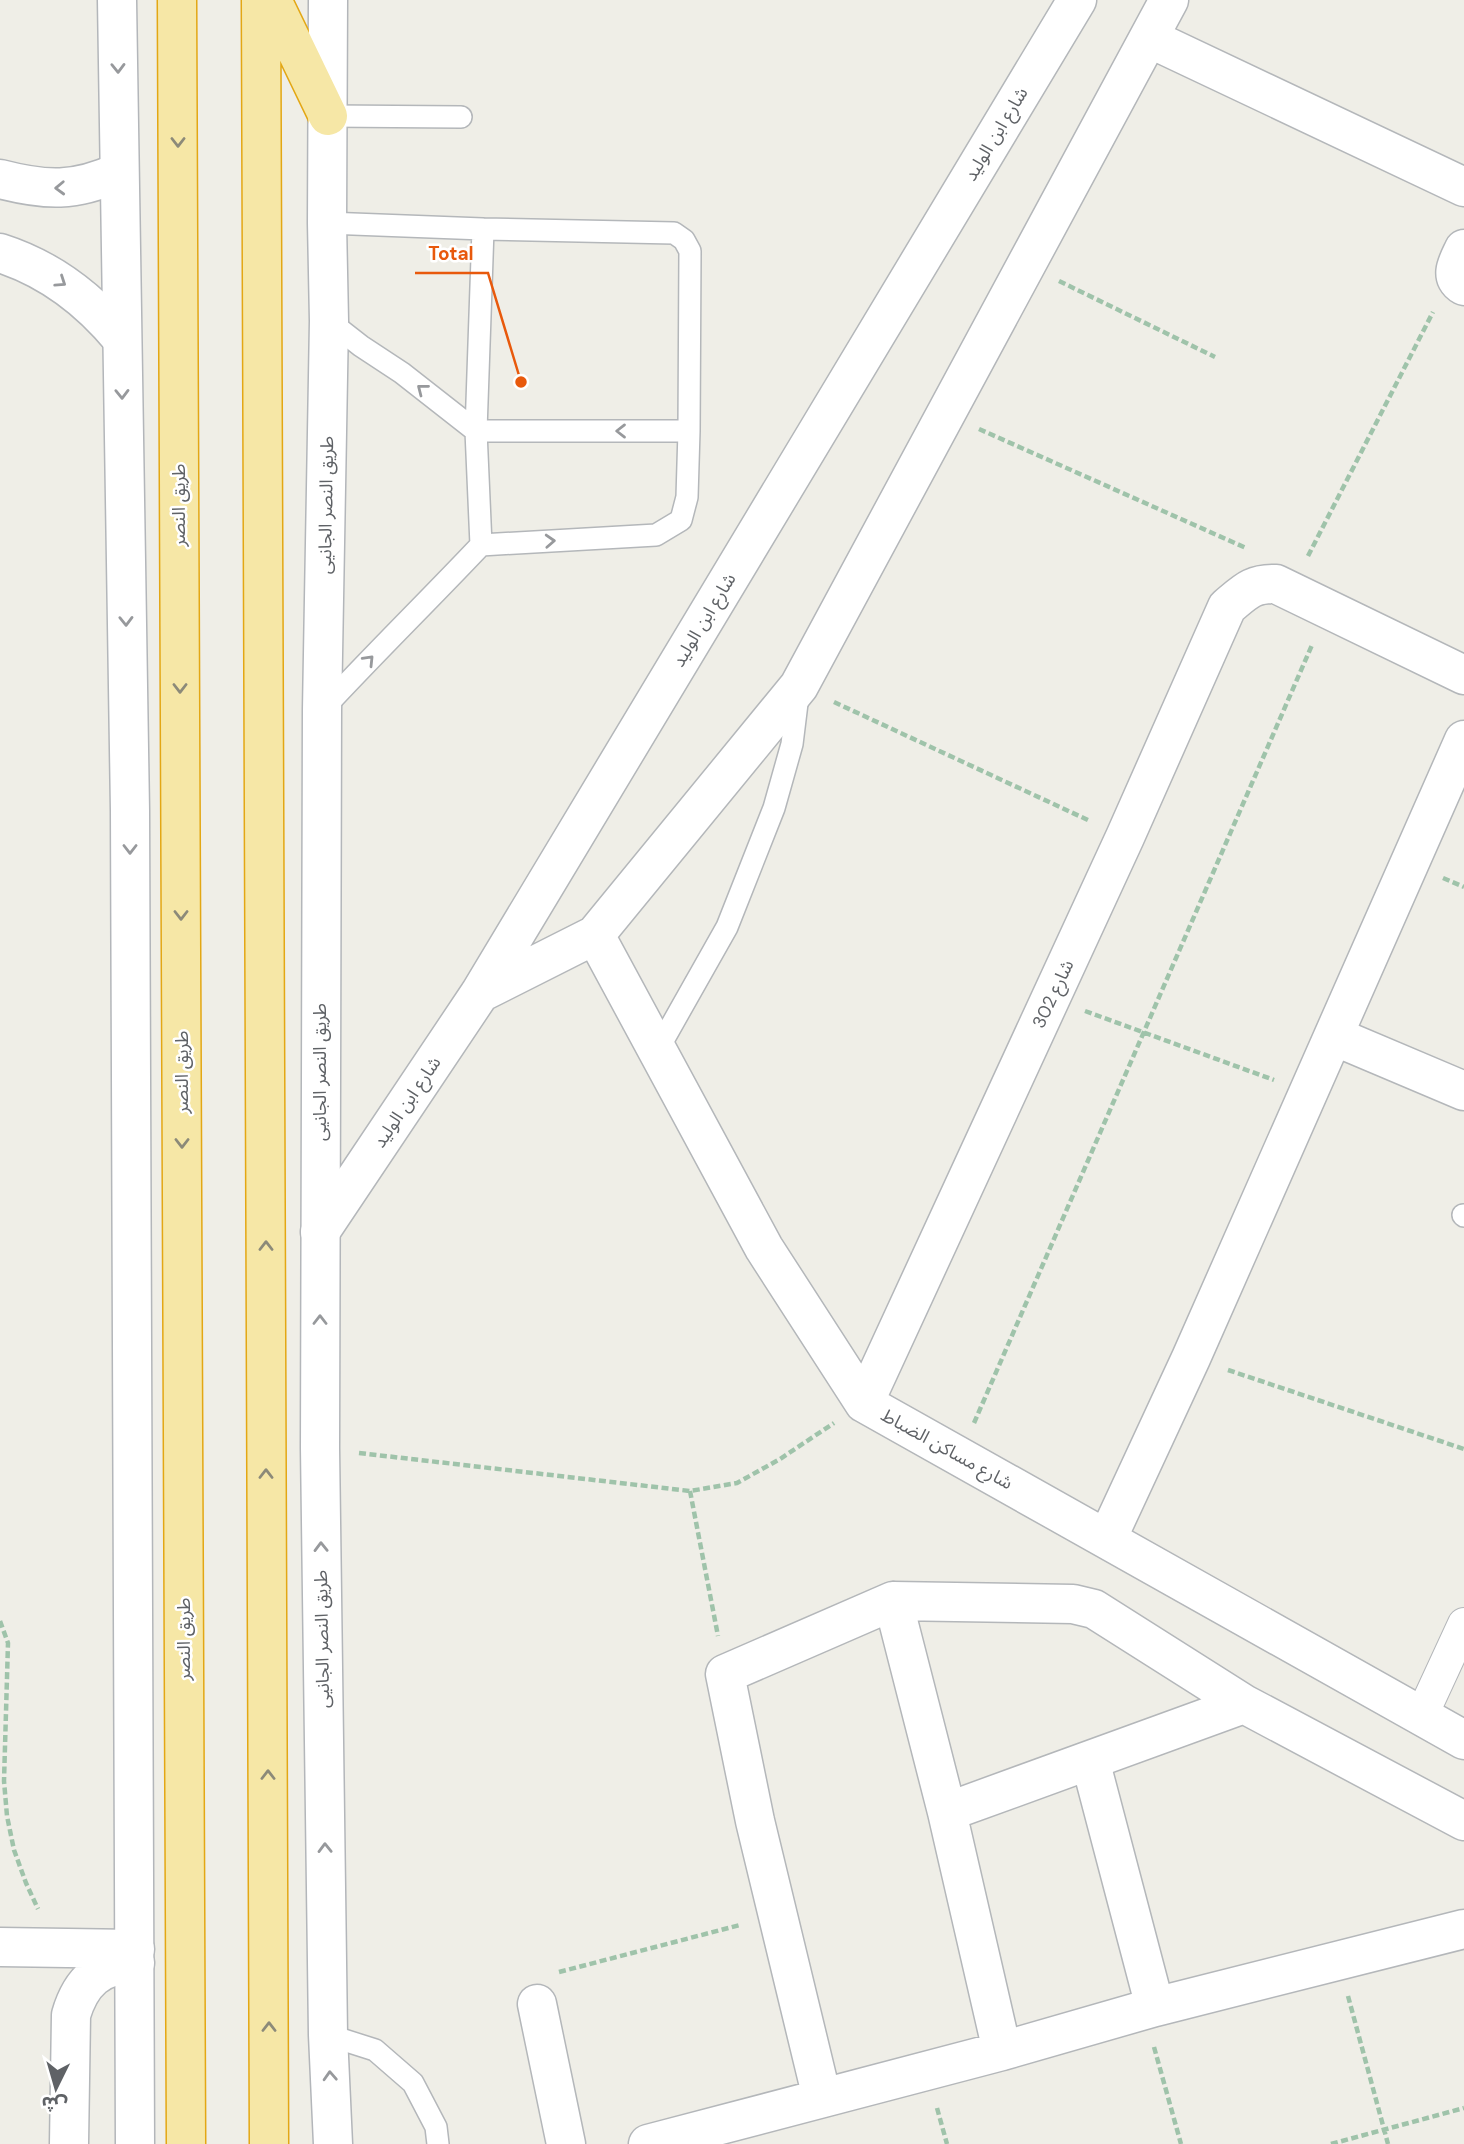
<svg xmlns="http://www.w3.org/2000/svg" width="1464" height="2144" font-family="'DM Sans','Noto Sans Arabic',sans-serif">
	<style>
		.lines { fill: none; stroke-linecap: round; stroke-linejoin: round }
		.service-casing { stroke: #b4b7ba; stroke-width: 24 }
		.pedestrian-casing { stroke: #b4b7ba; stroke-width: 34 }
		.minor-casing { stroke: #b4b7ba; stroke-width: 41 }
		.secondary-casing { stroke: #b3b6ba; stroke-width: 41 }
		.trunk-casing { stroke: #e3a714; stroke-width: 41 }
		.path { stroke: #9fc3aa; stroke-width: 4.5; stroke-dasharray: 7 3.5; stroke-linecap: butt }
		.service { stroke: #fff; stroke-width: 21 }
		.pedestrian { stroke: #fff; stroke-width: 32 }
		.minor { stroke: #fff; stroke-width: 38 }
		.secondary { stroke: #fff; stroke-width: 38 }
		.trunk { stroke: #f6e7a6; stroke-width: 38 }
		.oneway { stroke: #97999c }
		.oneway2 { stroke: #8c8a79 }
		.labels { text-anchor: middle; stroke-width: 5; stroke-linejoin: round; paint-order: stroke }
		.street-label { font-size: 18px; fill: #5f6266; stroke: #fff }
		.leader { fill: none; stroke: #e8590c; stroke-width: 2.5 }
		.callout-dot { fill: #e8590c; stroke: #fff; stroke-width: 2.5 }
		.callout-label { font-size: 19px; text-anchor: middle; font-weight: bold; fill: #e8590c; stroke: #fff; stroke-width: 5; stroke-linejoin: round; paint-order: stroke }
	</style>
	<rect width="100%" height="100%" fill="#efeee7"/>
	<g class="lines">
		<defs>
			<path id="service" d="M328,116L461,117
				M329,321L361,346L402,373L476,431H689
				M481,545L476,431L483,229
				M324,708C375,653 429,600 481,545L656,535L681,520L687,497L689,431L690,251L684,240L674,233L483,229L327,223
				M657,1051L727,927L774,808L792,744L798,695
				M1463,1215L1464,1216
				M328,2035L375,2050L413,2083L436,2127L438,2144"/>
			<path id="pedestrian" d="M1421,1717L1464,1624"/>
			<path id="minor" d="M1149,38L1464,187
				M0,179C46,191 75,192 119,172
				M1464,249C1458,262 1448,277 1464,286
				M0,253C50,269 88,298 121,338
				M595,935L764,1248L864,1403L1464,1740
				M480,993L595,935L799,686L1169,0
				M1334,1036L1464,1091
				M320,1232L480,993L1077,0
				M864,1403L1125,837L1227,607C1245,592 1252,583 1276,584L1464,675
				M1107,1539L1191,1358L1464,740
				M893,1601L947,1812L1002,2051
				M1090,1760L1155,2007
				M947,1812L1244,1704
				M0,1947L135,1949
				M537,2004L566,2144
				M822,2098L755,1821L725,1674L893,1601L1073,1604L1094,1609L1244,1704L1464,1821
				M69,2144L71,2015C81,1981 99,1965 135,1963
				M648,2144L1002,2051L1155,2007L1464,1929"/>
			<path id="secondary" d="M117,0L130,811L135,2144
				M328,0L327,223L329,321L322,710L320,1448L328,2035L333,2144"/>
			<path id="trunk" d="M177,0L186,2144
				M261,0L269,2144
				M272,0L328,116"/>
		</defs>
		<use href="#service" class="service-casing"/>
		<use href="#pedestrian" class="pedestrian-casing"/>
		<use href="#minor" class="minor-casing"/>
		<use href="#secondary" class="secondary-casing"/>
		<use href="#trunk" class="trunk-casing"/>
		<path class="path" d="M1059,281L1215,357
			M979,429L1246,548
			M1308,556L1433,312
			M834,702L1090,821
			M1443,878L1464,887
			M1085,1011L1274,1080
			M1228,1370L1464,1449
			M974,1423L1312,645
			M359,1453L690,1491L737,1483L780,1459L834,1423
			M690,1491L718,1636
			M0,1621L8,1643L4,1781L7,1816L14,1850L26,1883L38,1909
			M559,1972L740,1925
			M1348,1996L1388,2144
			M1154,2047L1181,2144
			M937,2108L947,2144
			M1331,2144L1464,2108"/>
		<use href="#service" class="service"/>
		<use href="#pedestrian" class="pedestrian"/>
		<use href="#minor" class="minor"/>
		<use href="#secondary" class="secondary"/>
		<use href="#trunk" class="trunk"/>
	</g>
	<defs><path id="oneway-chevron" d="M-2-3.5L2.5 0L-2 3.5" fill="none" stroke-width="1.6" stroke-linecap="round" stroke-linejoin="round" transform="scale(1.75)"/></defs>
	<g class="oneway">
		<use href="#oneway-chevron" transform="translate(118 68) rotate(89)"/>
		<use href="#oneway-chevron" transform="translate(60 188) rotate(178)"/>
		<use href="#oneway-chevron" transform="translate(61 282) rotate(34)"/>
		<use href="#oneway-chevron" transform="translate(422 389) rotate(-142)"/>
		<use href="#oneway-chevron" transform="translate(122 394) rotate(89)"/>
		<use href="#oneway-chevron" transform="translate(621 431) rotate(-180)"/>
		<use href="#oneway-chevron" transform="translate(550 541) rotate(-3)"/>
		<use href="#oneway-chevron" transform="translate(126 621) rotate(89)"/>
		<use href="#oneway-chevron" transform="translate(369 660) rotate(-46)"/>
		<use href="#oneway-chevron" transform="translate(130 849) rotate(90)"/>
		<use href="#oneway-chevron" transform="translate(320 1320) rotate(-90)"/>
		<use href="#oneway-chevron" transform="translate(321 1547) rotate(-91)"/>
		<use href="#oneway-chevron" transform="translate(325 1848) rotate(-91)"/>
		<use href="#oneway-chevron" transform="translate(330 2076) rotate(-93)"/>
	</g>
	<g class="oneway2">
		<use href="#oneway-chevron" transform="translate(178 142) rotate(90)"/>
		<use href="#oneway-chevron" transform="translate(180 688) rotate(90)"/>
		<use href="#oneway-chevron" transform="translate(181 915) rotate(90)"/>
		<use href="#oneway-chevron" transform="translate(182 1143) rotate(90)"/>
		<use href="#oneway-chevron" transform="translate(266 1246) rotate(-90)"/>
		<use href="#oneway-chevron" transform="translate(266 1474) rotate(-90)"/>
		<use href="#oneway-chevron" transform="translate(268 1775) rotate(-90)"/>
		<use href="#oneway-chevron" transform="translate(269 2027) rotate(-90)"/>
	</g>
	<g class="labels">
		<g class="street-label">
			<text transform="translate(996 134) rotate(-59)" y="6">شارع ابن الوليد</text>
			<text transform="translate(179 505) rotate(-90)" y="6">طريق النصر</text>
			<text transform="translate(326 505) rotate(-89)" y="6">طريق النصر الجانيى</text>
			<text transform="translate(704 620) rotate(-59)" y="6">شارع ابن الوليد</text>
			<text transform="translate(1053 994) rotate(-65)" y="6">شارع 302</text>
			<text transform="translate(182 1072) rotate(-90)" y="6">طريق النصر</text>
			<text transform="translate(320 1072) rotate(-90)" y="6">طريق النصر الجانيى</text>
			<text transform="translate(407 1102) rotate(-56)" y="6">شارع ابن الوليد</text>
			<text transform="translate(947 1449) rotate(29)" y="6">شارع مساكن الضباط</text>
			<text transform="translate(184 1639) rotate(-90)" y="6">طريق النصر</text>
			<text transform="translate(322 1639) rotate(-91)" y="6">طريق النصر الجانيى</text>
		</g>
	</g>
	<path class="leader" d="M521 382L488 273H415"/>
	<circle class="callout-dot" cx="521" cy="382" r="7"/>
	<g class="callout-label">
		<text x="451" y="260">Total</text>
	</g>
	<g transform="translate(56 2088) rotate(185)" stroke="#ffffff" stroke-width="5" paint-order="stroke">
	<path d="M0-5L12 26L0 18L-12 26Z" fill="#5f6266"/>
	<text y="-10" font-size="19" font-weight="bold" text-anchor="middle" fill="#5f6266">ش</text>
	</g>
</svg>
